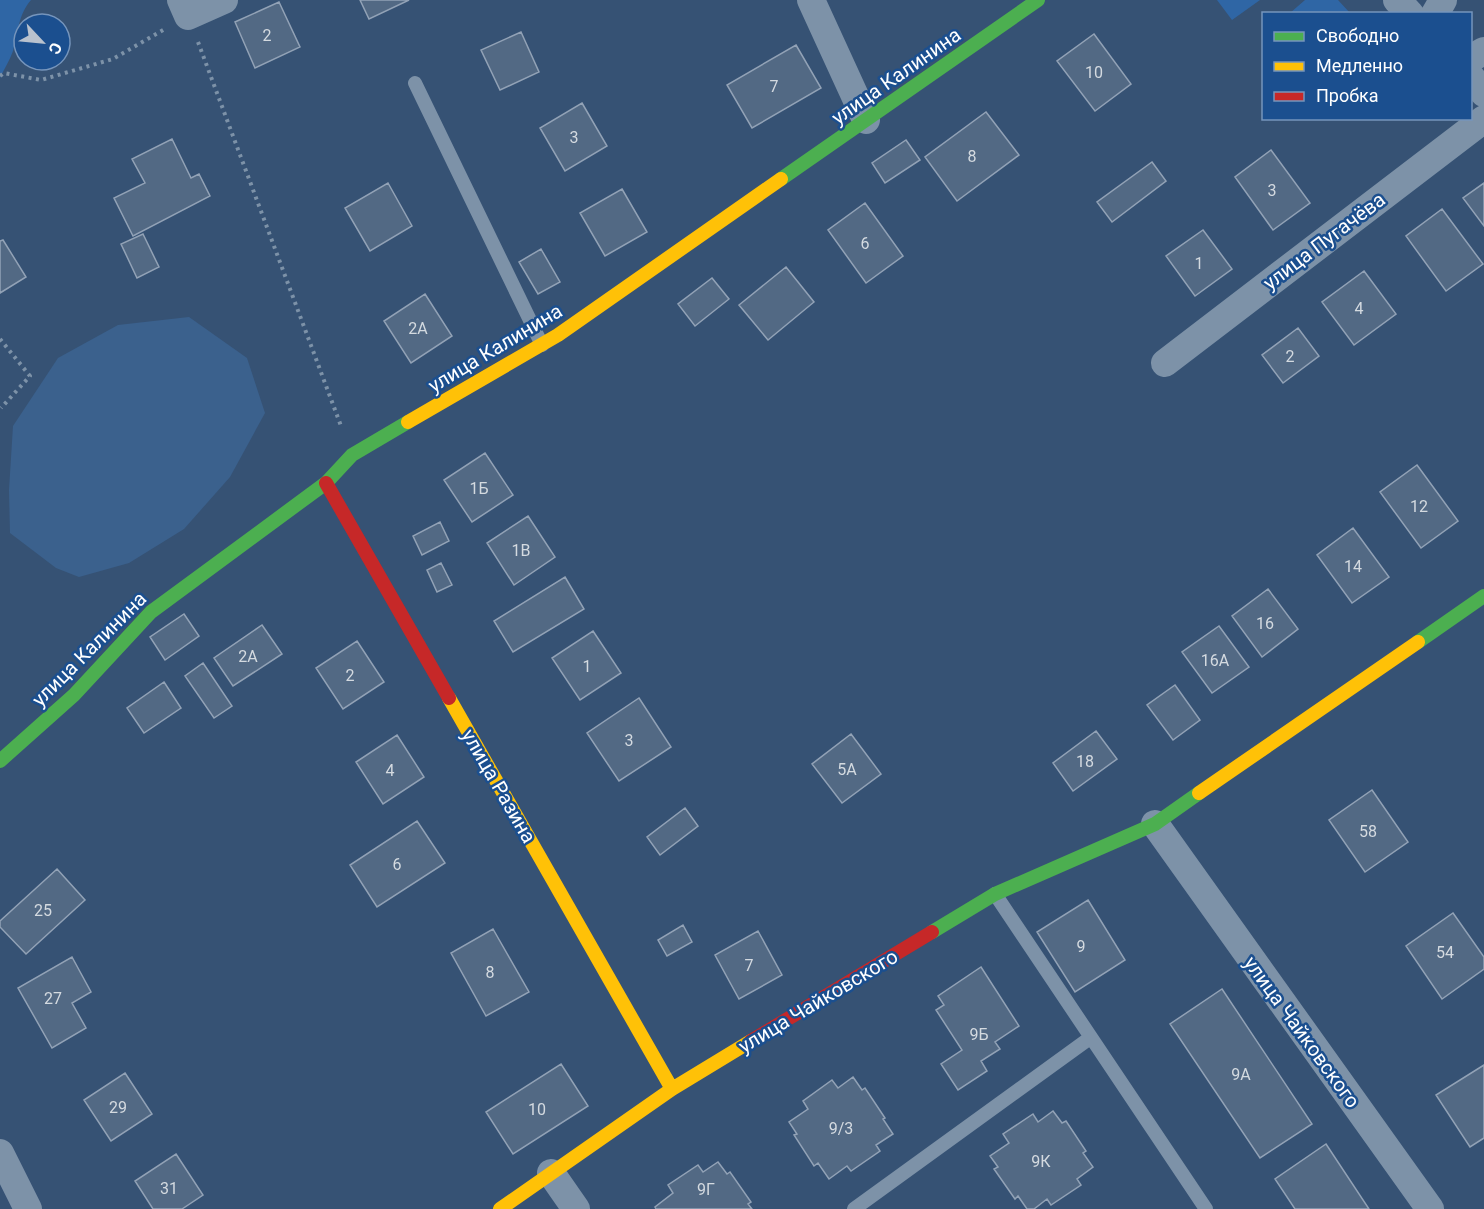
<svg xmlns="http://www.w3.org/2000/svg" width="1484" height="1209" font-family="Roboto,sans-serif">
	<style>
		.green { fill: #2f66a5 }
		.water { fill: #3b618d }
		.building { fill: #526984; stroke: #92a2b6; stroke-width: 1.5 }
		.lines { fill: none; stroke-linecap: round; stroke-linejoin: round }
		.path { stroke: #7d92a8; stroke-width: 4; stroke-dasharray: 3 4.5; stroke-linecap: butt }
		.lane { stroke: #7d92a8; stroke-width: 14 }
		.street { stroke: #7d92a8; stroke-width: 28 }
		.fast { stroke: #4caf50; stroke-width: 14 }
		.slow { stroke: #ffc107; stroke-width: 14 }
		.jam { stroke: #c62828; stroke-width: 14 }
		.labels { text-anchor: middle; stroke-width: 5; stroke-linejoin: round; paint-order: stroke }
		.number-label { font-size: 16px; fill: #d4dae0 }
		.street-label { font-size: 20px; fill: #fff; stroke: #1b4f8f }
	</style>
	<rect width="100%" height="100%" fill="#365274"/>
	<path class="green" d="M0,0H31C18,15 18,33 13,51C10,60 4,69 0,78Z
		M1217,0H1260L1232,20Z
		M1305,0H1338L1350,13H1290Z"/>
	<path class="water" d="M189,317L247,358L265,413L230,477L184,529L129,563L79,577L56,568L10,533L9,490L13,426L58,358L118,325Z"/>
	<path class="building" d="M360,0H409L369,19Z
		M279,2L300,47L255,68L235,22Z
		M521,32L539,72L500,90L481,50Z
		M1094,34L1131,84L1095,111L1057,61Z
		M796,45L821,88L752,128L727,85Z
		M582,103L607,146L565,171L540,128Z
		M986,112L1019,155L957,201L925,157Z
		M172,139L191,178L199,174L210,196L133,236L114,198L145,183L132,159Z
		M906,140L920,160L885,183L872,163Z
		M1271,150L1310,203L1273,230L1235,177Z
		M1152,162L1166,181L1112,222L1097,202Z
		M388,183L412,226L370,251L345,208Z
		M1484,183V226L1463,198Z
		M622,189L647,232L605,256L580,213Z
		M865,203L903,256L866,283L828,230Z
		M1442,209L1483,264L1446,291L1406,236Z
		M1203,230L1232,269L1195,296L1166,256Z
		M143,234L159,267L137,278L121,244Z
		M3,240L26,277L0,293V241Z
		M541,249L560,282L538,294L519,262Z
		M786,267L814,302L768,340L739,305Z
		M1364,271L1396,314L1354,345L1322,302Z
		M712,278L729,299L695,326L678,304Z
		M425,294L452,336L411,363L384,321Z
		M1298,328L1319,356L1283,383L1262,355Z
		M485,453L513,495L472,522L444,480Z
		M1417,465L1458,521L1421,548L1380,492Z
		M528,516L555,557L514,585L487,543Z
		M440,522L449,541L422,555L413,536Z
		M1353,528L1389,577L1352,603L1317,555Z
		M441,563L452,585L437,592L427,570Z
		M565,577L584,609L513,652L494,621Z
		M1268,589L1298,629L1262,657L1232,616Z
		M184,614L199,636L165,660L150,637Z
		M262,625L282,654L233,686L214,658Z
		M1219,626L1249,667L1212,693L1182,652Z
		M593,631L621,673L580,700L552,658Z
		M357,641L384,682L343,709L316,668Z
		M203,663L232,706L214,718L185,676Z
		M164,682L181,708L144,733L127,708Z
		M1175,685L1200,720L1173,740L1147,705Z
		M639,698L671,747L619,781L587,733Z
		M1096,731L1117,759L1073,791L1053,763Z
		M851,734L881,774L842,803L812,764Z
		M397,735L424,777L383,804L356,762Z
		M1372,790L1408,842L1365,872L1329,820Z
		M685,808L698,826L660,855L647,837Z
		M417,821L445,863L377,907L350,865Z
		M57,869L85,900L26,954L0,927V921Z
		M1088,900L1125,960L1075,992L1037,932Z
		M1453,913L1484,957V969L1442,999L1406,946Z
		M683,925L692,942L667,956L658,940Z
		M493,929L529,992L486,1016L451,953Z
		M758,931L782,975L739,999L715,955Z
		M72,957L91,992L72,1003L86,1028L52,1048L18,988Z
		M981,967L1019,1026L995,1042L1000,1049L981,1061L987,1071L958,1090L941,1064L962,1050L936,1010L944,1005L938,996Z
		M1222,989L1312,1124L1260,1158L1170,1024Z
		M561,1064L588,1106L513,1154L486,1112Z
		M1484,1065V1138L1470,1147L1436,1095Z
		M125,1073L152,1114L111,1141L84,1100Z
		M853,1077L862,1090L865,1088L885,1118L883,1119L893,1134L876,1145L880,1151L851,1171L847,1166L829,1179L818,1163L814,1166L794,1135L797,1134L789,1122L808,1109L803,1101L832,1080L838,1088Z
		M1053,1111L1062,1123L1066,1121L1086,1151L1083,1153L1093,1167L1077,1179L1081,1185L1051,1205L1047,1199L1034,1209H1027L1018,1196L1015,1199L994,1169L998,1167L990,1156L1009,1143L1003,1134L1033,1114L1038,1122Z
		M1326,1144L1369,1209H1295L1275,1179Z
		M176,1154L203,1195L182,1209H153L135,1181Z
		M718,1162L727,1174L730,1172L751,1202L748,1204L752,1209H656L655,1207L673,1193L668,1185L698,1165L703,1172Z"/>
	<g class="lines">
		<path class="path" d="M198,42L341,426
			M0,76L4,73L41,80L113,59L165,29
			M0,339L30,376L1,408"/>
		<path class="lane" d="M415,83L542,345
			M995,894L1206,1209
			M854,1209L1090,1038"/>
		<path class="street" d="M181,0L188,16L224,0
			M811,0L866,120
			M1397,0L1410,14
			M1435,14L1443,0
			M1470,59L1484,51
			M1470,76L1484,93
			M1165,363L1484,119
			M1155,824L1430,1209
			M0,1153L28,1209
			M551,1173L576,1209"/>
		<path class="fast" d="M781,179L1038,0
			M1418,642L1484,596
			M0,761L74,695L151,612L326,483L352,455L408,422
			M932,932L995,894L1155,824L1199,793"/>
		<path class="slow" d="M408,422L558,335L781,179
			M449,698L672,1089
			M1199,793L1418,642
			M500,1209L672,1089L751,1041"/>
		<path class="jam" d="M326,483L449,698
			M751,1041L932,932"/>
	</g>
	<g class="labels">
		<g class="number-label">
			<text x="267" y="41">2</text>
			<text x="1094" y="78">10</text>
			<text x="774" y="92">7</text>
			<text x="574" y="143">3</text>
			<text x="972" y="162">8</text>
			<text x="1272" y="196">3</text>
			<text x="865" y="249">6</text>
			<text x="1199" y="269">1</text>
			<text x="1359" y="314">4</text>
			<text x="418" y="334">2А</text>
			<text x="1290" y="362">2</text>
			<text x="479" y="494">1Б</text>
			<text x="1419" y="512">12</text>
			<text x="521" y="556">1В</text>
			<text x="1353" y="572">14</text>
			<text x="1265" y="629">16</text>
			<text x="248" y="662">2А</text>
			<text x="1215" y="666">16А</text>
			<text x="587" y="672">1</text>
			<text x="350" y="681">2</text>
			<text x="629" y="746">3</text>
			<text x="1085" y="767">18</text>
			<text x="847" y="775">5А</text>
			<text x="390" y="776">4</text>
			<text x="1368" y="837">58</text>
			<text x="397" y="870">6</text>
			<text x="43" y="916">25</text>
			<text x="1081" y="952">9</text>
			<text x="1445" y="958">54</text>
			<text x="749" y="971">7</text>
			<text x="490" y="978">8</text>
			<text x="53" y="1004">27</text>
			<text x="979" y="1040">9Б</text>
			<text x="1241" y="1080">9А</text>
			<text x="118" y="1113">29</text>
			<text x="537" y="1115">10</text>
			<text x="841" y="1134">9/3</text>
			<text x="1041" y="1167">9К</text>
			<text x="169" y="1194">31</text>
			<text x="706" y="1195">9Г</text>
		</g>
		<g class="street-label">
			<text transform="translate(896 76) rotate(-35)" y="7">улица Калинина</text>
			<text transform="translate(1324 241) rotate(-37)" y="7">улица Пугачёва</text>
			<text transform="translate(495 348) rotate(-31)" y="7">улица Калинина</text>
			<text transform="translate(89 649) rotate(-45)" y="7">улица Калинина</text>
			<text transform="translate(499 786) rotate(60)" y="7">улица Разина</text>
			<text transform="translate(818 1001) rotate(-31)" y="7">улица Чайковского</text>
			<text transform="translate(1302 1032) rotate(54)" y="7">улица Чайковского</text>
		</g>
	</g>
	<rect x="1262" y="12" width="210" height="108" fill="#1b4f8f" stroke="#7695bc" stroke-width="1.5"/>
	<rect x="1274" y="32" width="30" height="9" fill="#4caf50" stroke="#7695bc" stroke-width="1.5"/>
	<text x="1316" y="42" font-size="18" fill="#ffffff">Свободно</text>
	<rect x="1274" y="62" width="30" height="9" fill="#ffc107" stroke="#7695bc" stroke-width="1.5"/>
	<text x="1316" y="72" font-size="18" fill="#ffffff">Медленно</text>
	<rect x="1274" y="92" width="30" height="9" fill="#c62828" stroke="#7695bc" stroke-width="1.5"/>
	<text x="1316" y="102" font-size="18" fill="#ffffff">Пробка</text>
	<g transform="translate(42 42) rotate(116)"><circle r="28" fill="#1b4f8f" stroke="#7695bc" stroke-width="1.5"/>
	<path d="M0-4.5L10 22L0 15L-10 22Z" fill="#b9c2ce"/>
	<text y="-9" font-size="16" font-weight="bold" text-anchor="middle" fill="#ffffff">С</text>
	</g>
</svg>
